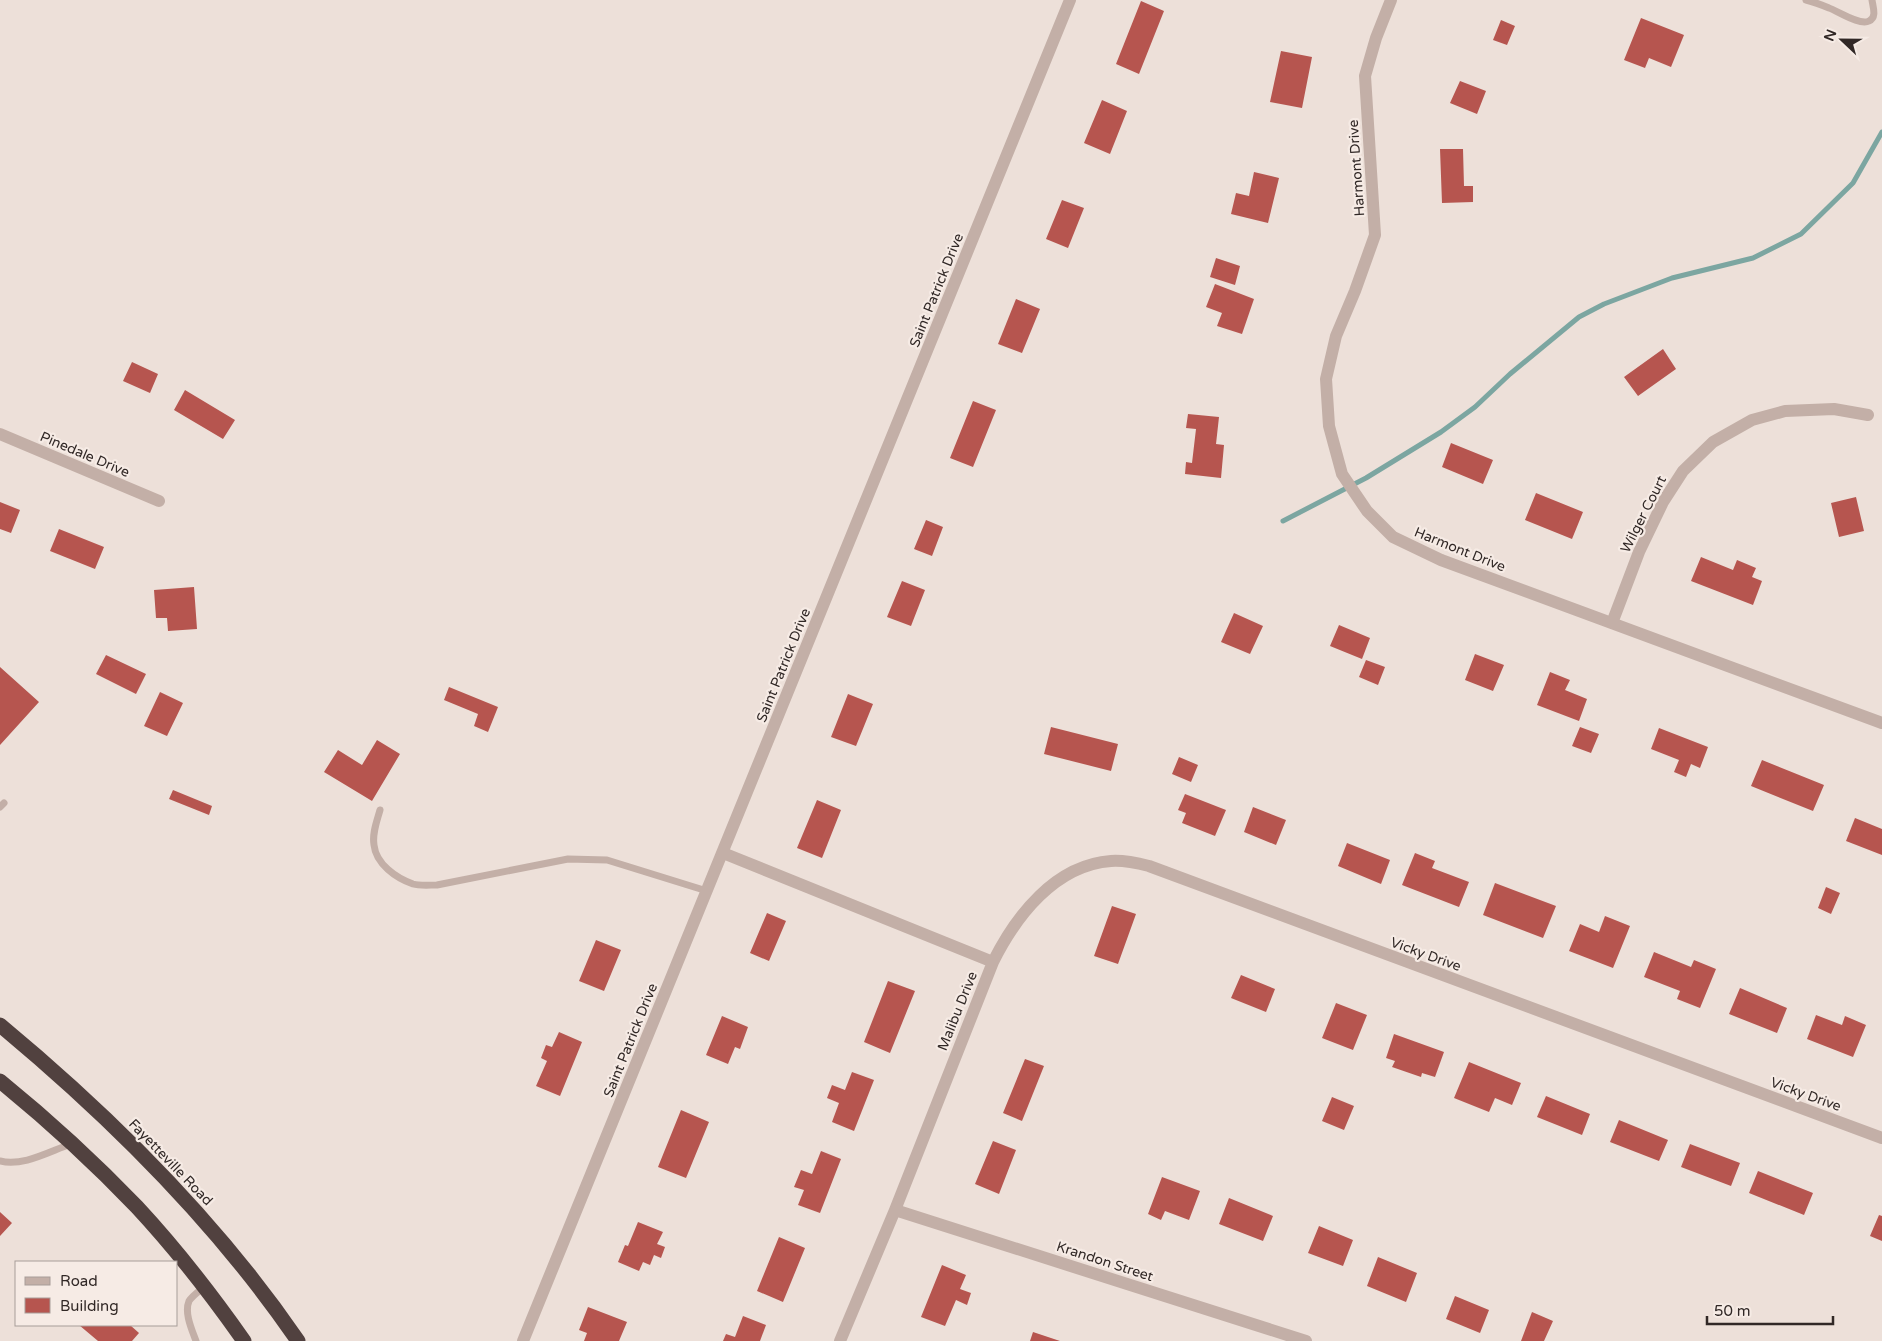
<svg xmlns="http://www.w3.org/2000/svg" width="1882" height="1341" font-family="'Varela Round',sans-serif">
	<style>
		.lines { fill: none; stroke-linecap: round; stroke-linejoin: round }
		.stream { stroke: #7ca6a1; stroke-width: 5 }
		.building { fill: #b6554f }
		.lane { stroke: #c3afa7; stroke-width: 7 }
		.street { stroke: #c3afa7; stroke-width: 12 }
		.highway { stroke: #51413f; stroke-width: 15 }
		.labels { text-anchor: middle; stroke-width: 4.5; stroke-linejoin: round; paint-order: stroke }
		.street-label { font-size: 14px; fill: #312826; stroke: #f6ebe5 }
	</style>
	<rect width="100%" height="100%" fill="#ede0d9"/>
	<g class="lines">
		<path class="stream" d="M1283,521L1366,478L1441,432L1475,407L1510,374L1579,317L1604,304L1672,278L1753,258L1801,234L1853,183L1882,132"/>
	</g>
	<path class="building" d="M1141,1L1164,11L1139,74L1116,64Z
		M1641,18L1684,35L1671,67L1649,58L1645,68L1624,60Z
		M1501,20L1515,26L1507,45L1493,40Z
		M1281,51L1312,57L1302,108L1270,102Z
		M1460,81L1486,91L1477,114L1450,103Z
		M1102,100L1127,111L1110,154L1084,143Z
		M1440,149H1463L1464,186H1473V202L1442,203Z
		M1254,172L1279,178L1268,223L1231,214L1236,193L1249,196Z
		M1062,200L1084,208L1068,248L1046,239Z
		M1216,258L1240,266L1235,285L1210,277Z
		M1215,284L1254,299L1242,334L1217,326L1222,313L1206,307Z
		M1016,299L1040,309L1022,353L998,344Z
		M1663,349L1676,369L1638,396L1624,377Z
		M132,362L158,374L150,393L123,381Z
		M185,390L235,420L223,439L174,410Z
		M973,401L996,410L973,467L950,458Z
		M1188,414L1219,417L1216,444L1224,445L1221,478L1185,474L1186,462L1192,463L1196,429L1186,428Z
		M1451,443L1493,460L1483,484L1442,467Z
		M1536,493L1583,512L1572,539L1525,520Z
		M1856,497L1864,531L1839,537L1831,503Z
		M0,502L20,510L11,533L0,529Z
		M926,520L943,527L932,556L914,549Z
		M59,529L104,547L95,569L50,551Z
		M1701,557L1733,570L1737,560L1756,568L1752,577L1762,581L1753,605L1691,581Z
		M902,581L925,590L911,626L887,617Z
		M194,587L197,629L168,631L167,618H156L154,590Z
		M1234,613L1263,626L1250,654L1221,642Z
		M1339,625L1370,638L1362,659L1330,646Z
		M1475,654L1504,665L1493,691L1465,680Z
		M106,655L146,674L136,694L96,674Z
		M1366,660L1385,667L1378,685L1359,677Z
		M0,667L39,702L0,745Z
		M1550,672L1570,680L1565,690L1587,699L1579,721L1537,705Z
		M449,687L498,707L488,732L474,726L478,714L444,700Z
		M160,692L183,703L167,736L144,726Z
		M848,694L873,704L856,746L831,737Z
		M1051,727L1118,744L1111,771L1044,754Z
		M1580,727L1599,734L1591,753L1572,746Z
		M1659,728L1708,747L1700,768L1691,764L1686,777L1674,772L1679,760L1651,749Z
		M377,740L400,754L372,801L324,772L338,750L362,765Z
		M1179,757L1198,765L1191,782L1172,774Z
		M1762,760L1824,785L1813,811L1751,786Z
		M173,790L212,806L209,815L169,799Z
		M1185,794L1226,810L1215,836L1182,823L1186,813L1178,810Z
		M817,800L841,810L822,858L797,848Z
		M1253,807L1286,820L1276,845L1244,832Z
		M1855,818L1882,829V855L1846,841Z
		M1347,843L1390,860L1381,884L1338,866Z
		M1415,853L1435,861L1432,868L1469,882L1459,907L1402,885Z
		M1495,883L1556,906L1543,938L1483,915Z
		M1826,887L1840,893L1831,914L1818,908Z
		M1112,906L1136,914L1118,964L1094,956Z
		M767,913L786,921L769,961L750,953Z
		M1605,916L1630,926L1613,968L1569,951L1580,924L1599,932Z
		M596,940L621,950L604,991L579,981Z
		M1654,952L1691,967L1694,960L1716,969L1700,1008L1677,999L1680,991L1644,977Z
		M1241,975L1275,989L1266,1012L1231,998Z
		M888,981L915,991L890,1053L864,1042Z
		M1740,988L1787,1008L1777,1033L1729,1014Z
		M1336,1003L1367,1015L1353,1050L1322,1038Z
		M1816,1015L1842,1025L1845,1016L1866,1025L1853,1057L1807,1039Z
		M722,1016L748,1027L740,1049L735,1047L728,1064L706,1055Z
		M559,1032L582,1042L560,1096L536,1086L547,1061L541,1058L546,1045L552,1047Z
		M1394,1034L1444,1052L1435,1077L1422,1073L1421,1077L1392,1067L1395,1061L1386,1058Z
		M1025,1059L1044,1066L1022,1121L1003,1113Z
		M1469,1062L1521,1083L1512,1105L1495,1098L1489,1112L1454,1098Z
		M852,1072L874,1080L854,1131L832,1122L839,1103L827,1098L832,1085L845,1090Z
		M1546,1096L1590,1114L1582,1135L1537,1117Z
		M1332,1097L1354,1106L1344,1130L1322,1121Z
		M681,1110L709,1122L686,1178L658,1167Z
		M1619,1120L1668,1140L1659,1161L1610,1142Z
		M993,1141L1016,1150L999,1194L975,1184Z
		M1690,1144L1740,1163L1731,1186L1681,1167Z
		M821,1151L841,1159L820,1213L798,1205L804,1190L794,1187L801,1170L812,1174Z
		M1758,1171L1813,1193L1804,1215L1749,1193Z
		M1162,1177L1200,1191L1189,1220L1165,1211L1161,1220L1148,1214Z
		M1229,1198L1273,1216L1263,1241L1219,1224Z
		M0,1212L12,1223L0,1236Z
		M1879,1215L1882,1216V1241L1870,1236Z
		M638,1222L663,1232L657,1244L665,1247L661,1258L654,1255L650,1265L643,1262L639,1271L618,1262L625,1245L628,1246Z
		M1319,1226L1353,1240L1343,1266L1308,1253Z
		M779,1237L805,1248L783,1302L757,1291Z
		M1378,1257L1417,1273L1406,1302L1367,1286Z
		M942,1265L966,1275L960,1289L971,1293L967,1305L956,1300L945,1326L921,1317Z
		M1455,1296L1489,1310L1480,1333L1446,1319Z
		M588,1307L627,1322L619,1341H584L587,1333L579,1330Z
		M1532,1312L1553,1321L1544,1341H1521Z
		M743,1316L766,1325L760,1341H723L726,1334L735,1337Z
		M79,1325H130L139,1333L132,1341H98Z
		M1033,1332L1060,1341H1030Z"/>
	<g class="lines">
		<path class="lane" d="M1806,0C1814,2 1822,5 1829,8C1838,11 1860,26 1869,21C1877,18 1873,7 1872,0
			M0,807L4,803
			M380,810C377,821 372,833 374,845C376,864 396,878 413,884C420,886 429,885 437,885L568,859L607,860L707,891
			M0,1161C23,1167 50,1151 71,1144
			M196,1341C192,1330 184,1313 189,1301C192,1296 199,1291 204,1287"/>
		<path class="street" d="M1391,0L1376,38L1365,76L1375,235L1355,291L1336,336L1326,379L1329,426L1342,474L1367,511L1393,537L1441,560L1882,723
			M0,434L159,501
			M1612,623L1639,552L1663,502L1683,471L1713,442L1752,420L1785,411L1834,409L1868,415
			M723,853L993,962
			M895,1210L1306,1341
			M523,1341L1070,0
			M840,1341L895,1210L993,962C1016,916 1055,865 1111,861C1124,860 1137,863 1149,866L1882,1138"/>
		<path class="highway" d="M0,1025C112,1118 216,1221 298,1341
			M0,1081C48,1120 94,1162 137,1207C176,1249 211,1294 244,1341"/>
	</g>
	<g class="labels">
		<g class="street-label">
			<text transform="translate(1356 168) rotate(-94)" y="5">Harmont Drive</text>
			<text transform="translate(936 290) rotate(-68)" y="5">Saint Patrick Drive</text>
			<text transform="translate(85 454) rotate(23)" y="5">Pinedale Drive</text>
			<text transform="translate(1643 514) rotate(-63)" y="5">Wilger Court</text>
			<text transform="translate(1460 549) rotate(22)" y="5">Harmont Drive</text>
			<text transform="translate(783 665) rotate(-68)" y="5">Saint Patrick Drive</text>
			<text transform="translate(1426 954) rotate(20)" y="5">Vicky Drive</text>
			<text transform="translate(957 1011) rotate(-68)" y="5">Malibu Drive</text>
			<text transform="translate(630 1040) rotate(-68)" y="5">Saint Patrick Drive</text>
			<text transform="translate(1806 1094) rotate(20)" y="5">Vicky Drive</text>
			<text transform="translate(171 1162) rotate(46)" y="5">Fayetteville Road</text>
			<text transform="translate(1105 1261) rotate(18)" y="5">Krandon Street</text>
		</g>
	</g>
	<rect x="15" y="1261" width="162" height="65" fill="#f6ebe5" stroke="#a79d99"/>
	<rect x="25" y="1277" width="25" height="8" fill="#c3afa7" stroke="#a79d99"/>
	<text x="60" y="1286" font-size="15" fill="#312826">Road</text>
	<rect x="25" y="1298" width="25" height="15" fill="#b6554f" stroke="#a79d99"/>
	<text x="60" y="1311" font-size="15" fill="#312826">Building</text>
	<g transform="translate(1842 40) rotate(292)" stroke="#f6ebe5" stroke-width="4" paint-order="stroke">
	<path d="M0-4L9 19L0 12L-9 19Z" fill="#312826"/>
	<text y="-8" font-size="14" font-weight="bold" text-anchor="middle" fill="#312826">N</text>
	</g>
	<path d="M1707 1316v8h126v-8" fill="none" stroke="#312826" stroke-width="2.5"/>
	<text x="1714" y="1316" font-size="15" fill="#312826" stroke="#f6ebe5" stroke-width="4" paint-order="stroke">50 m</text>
</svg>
